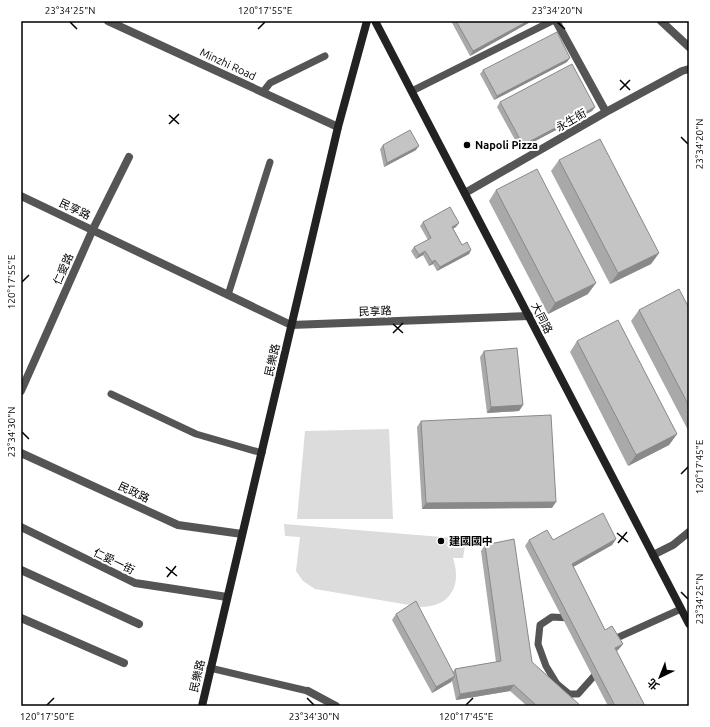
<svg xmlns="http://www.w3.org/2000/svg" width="710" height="727" font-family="Ubuntu,'Noto Sans TC',sans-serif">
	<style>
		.green { fill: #dcdcdc }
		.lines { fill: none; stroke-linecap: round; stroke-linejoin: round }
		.lane { stroke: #555; stroke-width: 7 }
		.street { stroke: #555; stroke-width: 8 }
		.secondary { stroke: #222; stroke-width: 8 }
		.wall { fill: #a9a9a9 }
		.shaded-wall { fill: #898989 }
		.building { fill: #c4c4c4; stroke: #898989 }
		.ticks { fill: none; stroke: #000; stroke-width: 1.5 }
		.poi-dot { fill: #000; stroke: #fff; stroke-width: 1.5 }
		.labels { text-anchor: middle; stroke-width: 4; stroke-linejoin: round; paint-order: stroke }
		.street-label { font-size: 11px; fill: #000; stroke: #fff }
		.poi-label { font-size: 11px; font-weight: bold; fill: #000; stroke: #fff; text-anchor: start }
		.neatline { fill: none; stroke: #000; stroke-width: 1.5 }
		.ticks-label { font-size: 10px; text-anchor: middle; fill: #000 }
	</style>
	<rect width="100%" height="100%" fill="#fff"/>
	<path class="green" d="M389,429L393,519H297L305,431Z
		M284,524L466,539L463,558H453C462,585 451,607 421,607L315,589L303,581L296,571L300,537L285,536Z"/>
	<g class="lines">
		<path class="lane" d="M412,91L552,21
			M263,92L270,83L325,56
			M228,295L270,162
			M111,394L196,434L262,453
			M570,618L552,617L540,625L538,644L546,666L557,684L569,694H578L594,676L596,670
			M610,641L681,609
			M210,668L308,691"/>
		<path class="street" d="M108,21L338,127
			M556,21L606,112
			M661,21L689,47
			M465,193L606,112L682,71L689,69
			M21,196L291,325L529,316
			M21,391L93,229L129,157
			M21,453L178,525L242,534
			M21,527L135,583L227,597
			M653,555L673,545L689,532
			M21,570L139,624
			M21,618L124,663
			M308,691L336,706"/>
		<path class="secondary" d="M375,21L689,624
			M202,706L338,127L367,21"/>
	</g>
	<path class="wall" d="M451,21H532L470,56Z
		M567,62L494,100L480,74L483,70Z
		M500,102L595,107L592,111L520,149L497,107Z
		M383,145L416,150L384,167L380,149Z
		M559,160L659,253L651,264L610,284L551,171Z
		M496,190L588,294L548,314L489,201Z
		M423,222L456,227L453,228L462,245L471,250L469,254L437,271L433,264L429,266L423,255L416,259L411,251L414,247L428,240L420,226Z
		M689,308V432L631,321L639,310Z
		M577,341L677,434L669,445L628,466L570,352Z
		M484,351L523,405L519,411L487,413L480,357Z
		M421,421L552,508L422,509L417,427Z
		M616,539L612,545L573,567L605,630L623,644L618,650L616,651L645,706H608L525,546L529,540Z
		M485,545L532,662L581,706H527L510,691L456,700L452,681L451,682L432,693L392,620L396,614L453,672L455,669L496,662L481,551Z"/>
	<path class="shaded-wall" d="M528,21H532L470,56L473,51Z
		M570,58L567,62L494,100L497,96Z
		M595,107L592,111L520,149L523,145Z
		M419,146L416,150L384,167L387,163Z
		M459,223L456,227L449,231L452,227Z
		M471,250L469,254L437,271L440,267Z
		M425,251L423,255L416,259L419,255Z
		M659,253L651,264L610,284L618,273Z
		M435,260L433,264L429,266L432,262Z
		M596,283L588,294L548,314L555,303Z
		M523,405L519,411L487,413L491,407Z
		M677,434L669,445L628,466L636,455Z
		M556,502L552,508L422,509L426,503Z
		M616,539L612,545L568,570L572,564Z
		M623,644L618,650L610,654L615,648Z
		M455,676L451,682L432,693L436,687Z
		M514,685L510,691L456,700L460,694Z"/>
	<path class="building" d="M456,21H528L473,51Z
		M557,32L570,58L497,96L483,70Z
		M572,64L595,107L523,145L500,102Z
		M410,130L419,146L387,163L383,145Z
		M600,139L659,253L618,273L559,160Z
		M537,169L596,283L555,303L496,190Z
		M450,207L459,223L452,227L462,245L467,242L471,250L440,267L435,260L432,262L425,251L419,255L414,247L431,238L423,222Z
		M679,289L689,308V406L639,310Z
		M618,320L677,434L636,455L577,341Z
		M517,348L523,405L491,407L484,351Z
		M551,415L556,502L426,503L421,421Z
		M603,513L616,539L572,564L605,630L612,626L623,644L615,648L645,706H615L529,540L547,530L553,540Z
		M514,539L532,662L581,706H537L514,685L460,694L455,669L501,661L485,545Z
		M416,601L455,676L436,687L396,614Z"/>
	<path class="ticks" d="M70,22L77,29M557,22L565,29M258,29L265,22M620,80L630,90M620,90L630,80M169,115L179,124M169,124L179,114M681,137L688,144M22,282L29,275M393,324L403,333M393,333L403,323M22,432L29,439M681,474L688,467M617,533L628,542M618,543L627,532M166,567L177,576M167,577L176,566M681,592L688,599M307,698L314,705M47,705L54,698M466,705L473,698"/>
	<g class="poi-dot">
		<circle cx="467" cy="145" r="4"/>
		<circle cx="441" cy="541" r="4"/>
	</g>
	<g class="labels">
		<g class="street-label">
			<text transform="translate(228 64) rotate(25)" y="4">Minzhi Road</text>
			<text transform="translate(571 120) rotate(-30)" y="4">永生街</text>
			<text transform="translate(75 209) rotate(25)" y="4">民享路</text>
			<text transform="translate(63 269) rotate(-66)" y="4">仁愛路</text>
			<text transform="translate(375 311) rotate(-2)" y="4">民享路</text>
			<text transform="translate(542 318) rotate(63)" y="4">大同路</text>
			<text transform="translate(272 360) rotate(-77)" y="4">民樂路</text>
			<text transform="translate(134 492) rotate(25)" y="4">民政路</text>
			<text transform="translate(114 561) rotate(26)" y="4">仁愛一街</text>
			<text transform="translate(197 676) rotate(-77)" y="4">民樂路</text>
		</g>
		<g class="poi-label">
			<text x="475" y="149">Napoli Pizza</text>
			<text x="449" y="545">建國國中</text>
		</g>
	</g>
	<rect width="710" height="727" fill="none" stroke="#ffffff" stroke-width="44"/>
	<g transform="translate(660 677) rotate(223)" stroke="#ffffff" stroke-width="3" paint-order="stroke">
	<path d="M0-3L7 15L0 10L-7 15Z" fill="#000000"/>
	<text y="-6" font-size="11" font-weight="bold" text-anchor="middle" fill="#000000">北</text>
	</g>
	<rect x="22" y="22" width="666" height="683" class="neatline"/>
	<g class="ticks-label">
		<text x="70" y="14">23°34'25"N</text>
		<text x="265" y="14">120°17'55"E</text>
		<text x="557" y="14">23°34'20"N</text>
		<text transform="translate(699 144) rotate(-90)" y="4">23°34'20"N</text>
		<text transform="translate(11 282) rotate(-90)" y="4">120°17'55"E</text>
		<text transform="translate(11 432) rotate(-90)" y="4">23°34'30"N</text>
		<text transform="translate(699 467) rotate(-90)" y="4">120°17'45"E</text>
		<text transform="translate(699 599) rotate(-90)" y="4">23°34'25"N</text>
		<text x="47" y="720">120°17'50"E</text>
		<text x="314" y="720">23°34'30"N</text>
		<text x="466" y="720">120°17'45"E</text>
	</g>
</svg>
